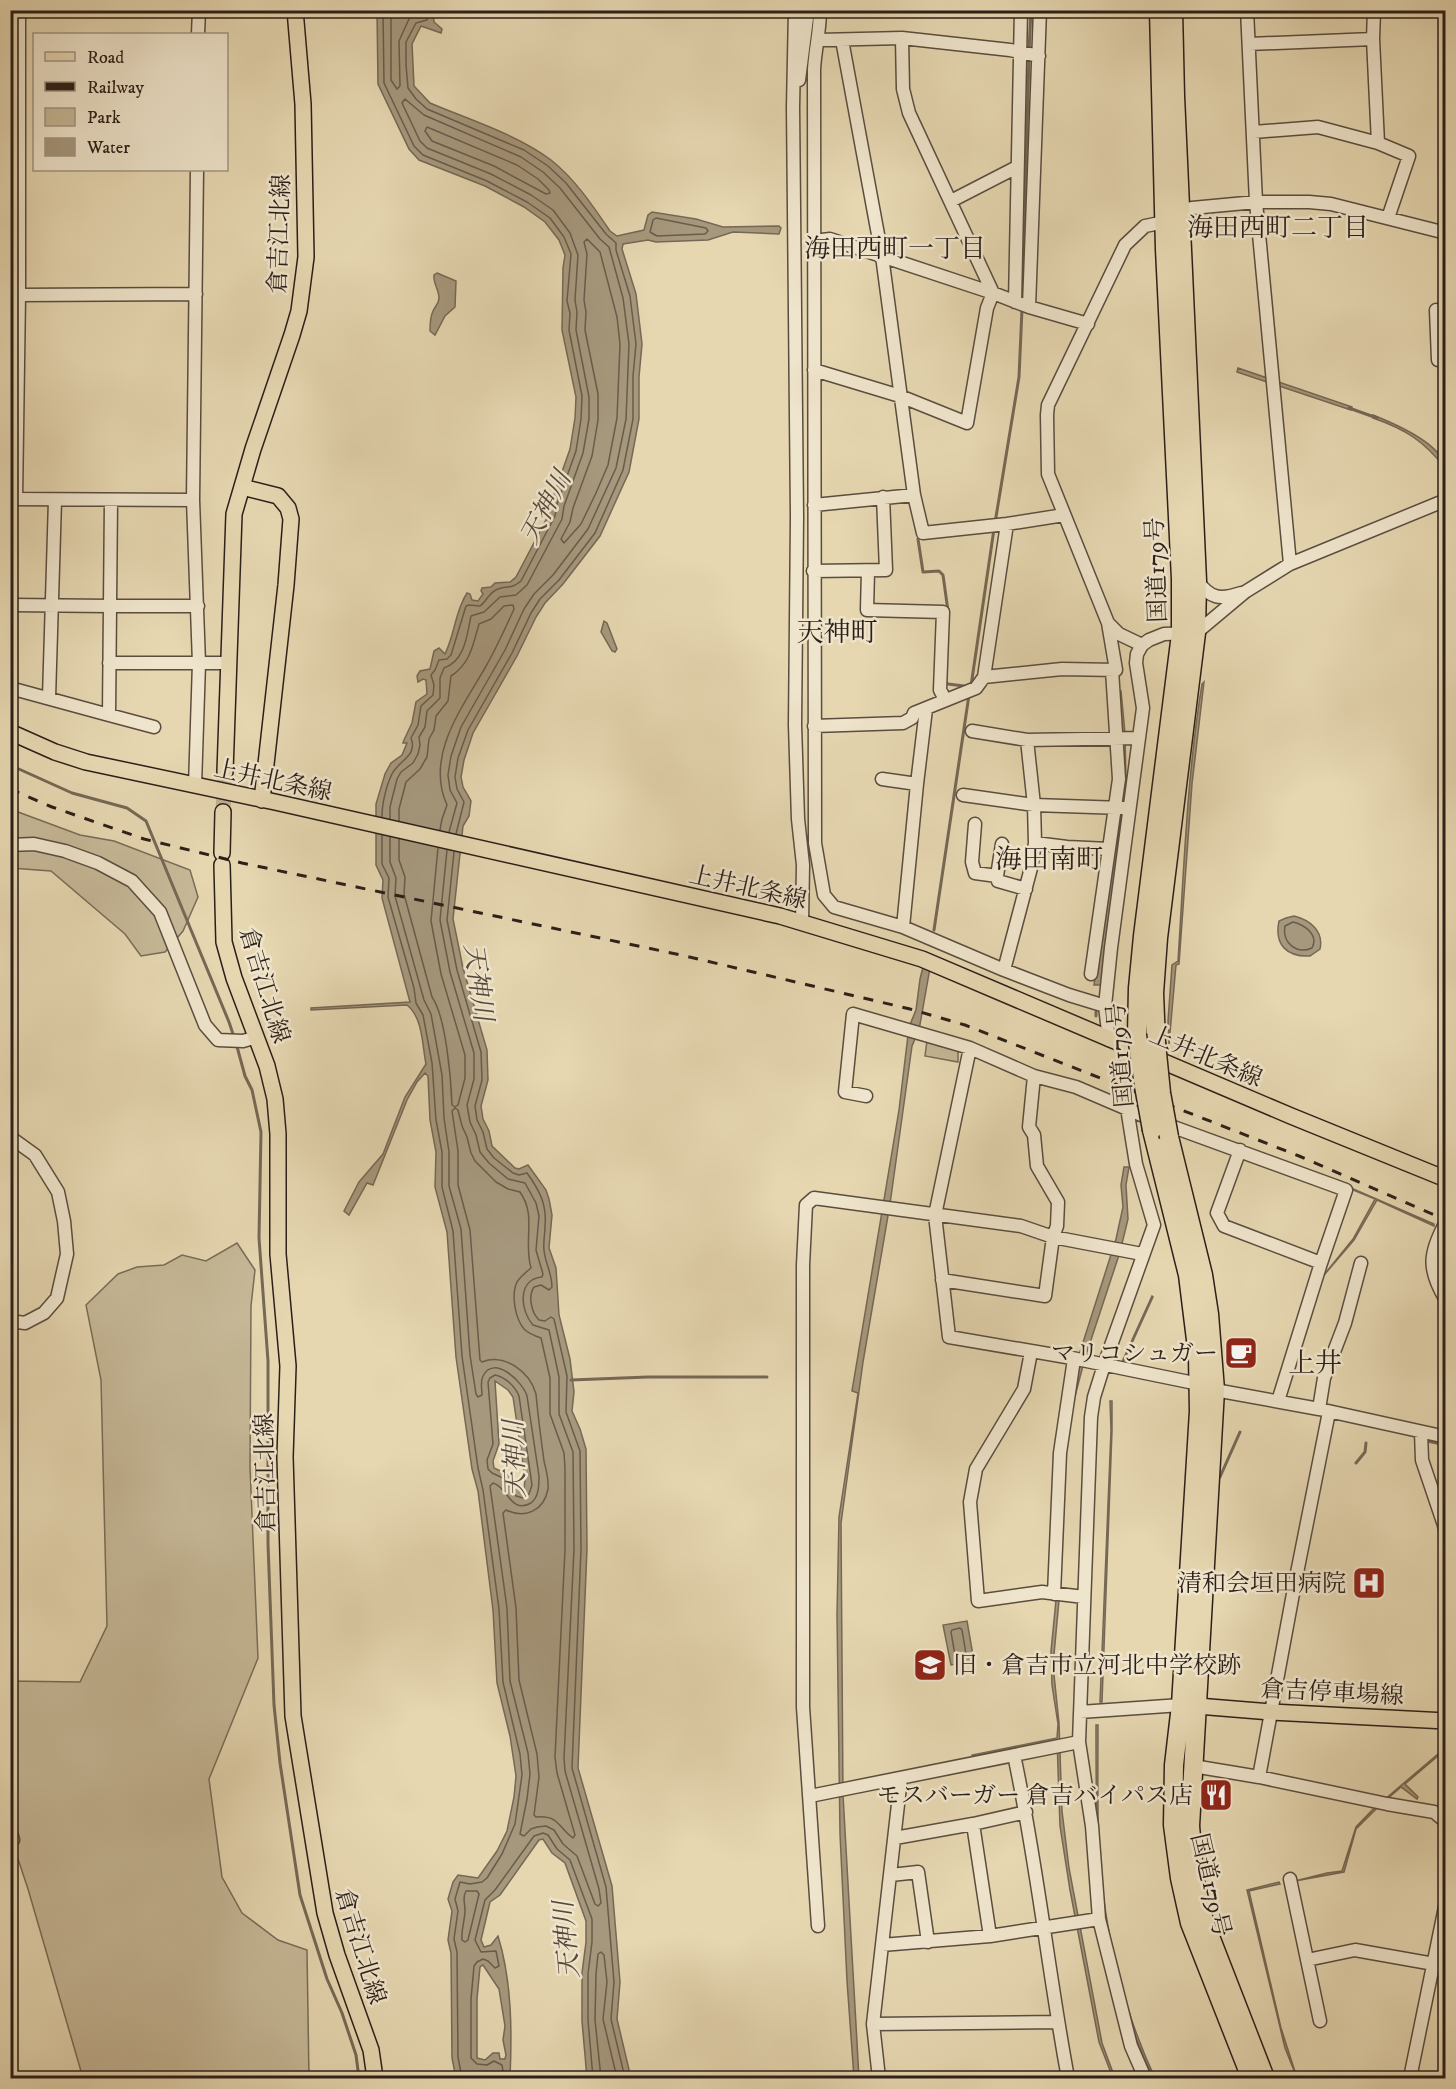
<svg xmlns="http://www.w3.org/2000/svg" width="1456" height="2089" font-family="'IM FELL DW Pica','Noto Serif JP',serif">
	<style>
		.green { fill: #c6b897; stroke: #786c58; stroke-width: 1.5 }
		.water { fill: #a6987d; stroke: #756855; stroke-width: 1.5; fill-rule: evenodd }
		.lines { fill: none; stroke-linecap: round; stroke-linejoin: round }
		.shore { stroke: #685c4b; stroke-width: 1.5 }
		.stream { stroke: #756855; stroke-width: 3 }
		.major-tunnel { stroke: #c1b293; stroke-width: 15; stroke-dasharray: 15 8; stroke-linecap: butt }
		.minor-casing { stroke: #5a4d3f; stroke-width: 15 }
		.major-casing { stroke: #2b1f19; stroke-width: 18 }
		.highway-casing { stroke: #2b1f19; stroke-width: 21 }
		.minor { stroke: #efe5cc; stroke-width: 12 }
		.major { stroke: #e6d7b1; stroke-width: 15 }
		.highway { stroke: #e6d7b1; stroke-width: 18 }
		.rail { stroke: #2b1f19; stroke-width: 3; stroke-dasharray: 10 10; stroke-linecap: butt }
		.highway-bridge-casing { stroke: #2b1f19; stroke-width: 21; stroke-linecap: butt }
		.highway-bridge { stroke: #e6d7b1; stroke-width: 18 }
		.labels { text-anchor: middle; stroke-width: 5; stroke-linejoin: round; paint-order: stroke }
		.street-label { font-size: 24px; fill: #2b1f19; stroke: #efe5cc }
		.poi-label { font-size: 24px; fill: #2b1f19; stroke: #efe5cc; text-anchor: end }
		.neighbourhood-label { font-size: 26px; fill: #2b1f19; stroke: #efe5cc }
		.water-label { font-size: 26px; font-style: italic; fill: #56493c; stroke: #efe5cc }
		.quarter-label { font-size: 27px; fill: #2b1f19; stroke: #efe5cc }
	</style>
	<rect width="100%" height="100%" fill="#e6d7b1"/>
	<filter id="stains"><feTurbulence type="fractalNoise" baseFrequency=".00333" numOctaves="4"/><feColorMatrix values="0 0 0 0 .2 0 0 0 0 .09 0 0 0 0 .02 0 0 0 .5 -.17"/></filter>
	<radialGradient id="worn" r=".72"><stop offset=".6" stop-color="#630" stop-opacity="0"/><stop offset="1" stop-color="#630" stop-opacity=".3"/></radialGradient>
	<path class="green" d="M10,809L80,835L114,841L190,870L198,897L183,931L165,952L141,956L125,934L51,871L11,868Z
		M927,1041L958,1048V1062L925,1056Z
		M237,1243L255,1270L251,1306L250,1467L258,1658L209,1779L222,1877L242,1913L278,1940L307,1950L309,2078H83L28,1889L11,1838L10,1681L80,1682L107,1626L101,1380L86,1305L118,1274L137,1267L164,1265L182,1255L206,1261Z"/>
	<path class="water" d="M377,11H433L434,22L442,29L441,33L421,26L412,44L414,86L430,103C470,120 516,134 551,160C575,179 593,206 610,231L617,236L644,230L648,215L652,212L696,219L723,227L779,226L781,228L779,234L733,232L708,240L656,242L648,240L623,244L622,249L636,294L642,344L639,377V419L629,472L600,536L563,584L545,603L536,617L517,656L473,733L464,760L461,777L463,787L471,801L469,816L463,826L453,919L463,968L487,1050L488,1080L481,1106L483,1119L489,1131L492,1146L515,1168L519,1169L528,1165L546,1190L549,1199L552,1215L549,1248L556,1268L559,1315L570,1359L574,1392L572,1411L580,1429L586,1449L587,1549L578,1768L612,1886L620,1982L617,2019L631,2078H587L582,2021V1973L586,1942V1921L565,1863L552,1853L543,1839L539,1840L500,1895L490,1902L481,1940L484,1947L491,1945L498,1936C512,1981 512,2032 510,2078H456L452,2058L451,1953L448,1940L452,1911L448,1899L453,1882L458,1875L478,1878L497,1851L507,1831L514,1797L516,1776L510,1736L497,1683L493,1610L478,1491L472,1469L456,1357L447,1232L435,1187L436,1152L430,1120L428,1076L425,1073L417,1082L407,1100L373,1185L367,1183L349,1215L344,1211L359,1182L383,1154L405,1097L426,1064C422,1044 423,1018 407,1005L311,1010V1008L410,1002L382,898L383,880L376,865V804L385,774L391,763L402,755L407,743H403L404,740L412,723L416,702L427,694L426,680L423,679L418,682L417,676L420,671L430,669L434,651L439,648L445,654C455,634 455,611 467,593L470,594L472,600L478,601L483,594L481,591L482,588L491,587L495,583L510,582L516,577L549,514L551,503L570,449L575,418L576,397L562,330L563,268L565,255L559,240L545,222L524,207L485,186L419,160L409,149L378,84ZM495,1381L508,1390L513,1397L525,1478L524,1491L520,1492L511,1476L494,1468L493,1461L499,1444ZM483,1965L499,1989L505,2026L503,2040L506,2055L505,2059H500L499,2053H493L485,2060L477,2058V1999L480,1967Z
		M437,273L456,281L455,307L445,316L435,335L430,331C430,325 430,317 433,311C435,306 439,304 439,298C439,290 433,283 434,275Z
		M1238,368L1352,407L1351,410L1237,372Z
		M1373,415C1393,423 1443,444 1445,468C1424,441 1405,429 1373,418Z
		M604,621L607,623L617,649L615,652L612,651L601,632Z
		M1204,682L1192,784L1179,964L1176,965L1169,1044L1168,1021L1172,965L1178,961C1184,868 1187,775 1202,684Z
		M1117,691H1121L1125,733L1126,781L1101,985H1094L1110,869Z
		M1294,916C1310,920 1324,931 1320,949L1310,956C1287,957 1274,945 1279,921L1286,918Z
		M923,967L930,968L919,1030L912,1046L890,1204L863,1362L841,1523L843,1795L859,2078H854L847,1981L840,1834L837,1614L839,1517L858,1393L852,1391L899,1110L909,1027L916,1010L920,979Z
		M1208,1133L1328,1178L1434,1224V1226L1377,1200L1354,1240L1319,1281L1353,1239L1375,1199L1322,1177L1207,1134Z
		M1124,1167H1129L1126,1185L1128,1219L1120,1252L1085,1358L1074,1400L1065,1455L1060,1590L1053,1665L1059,1723L1062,1811L1069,1868L1102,2043L1115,2078H1113L1099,2042L1070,1890L1060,1826L1057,1740L972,1757V1755L1057,1738L1058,1724L1052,1685L1051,1651L1056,1600L1063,1454L1079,1355L1116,1239L1123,1207L1121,1185Z
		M1152,1296L1153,1297L1122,1365L1121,1364Z
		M1110,1401H1112V1431L1102,1702H1100L1111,1430Z
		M967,1621L974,1661L951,1665L943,1625Z
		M1096,1725H1098C1098,1784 1096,1850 1105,1908C1114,1967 1130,2025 1155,2078H1153C1128,2026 1109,1961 1102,1903C1096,1845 1096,1784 1096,1725Z
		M1445,1748V1750L1405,1784L1418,1797L1417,1799L1401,1787L1385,1801L1384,1800Z
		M1377,1805L1378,1807L1356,1829L1344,1872L1295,1881L1327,1873L1342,1871L1356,1827Z
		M1279,1882L1280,1884L1249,1891L1281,2028L1297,2078L1285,2048L1247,1890Z"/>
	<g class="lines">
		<path class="shore" d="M391,10V80L397,89L400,86L399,41L409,19L419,10
			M427,10V20L416,23L406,42V65L408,88L416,99L427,109L524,150L548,166L566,183L606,234L616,243V250L630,296L636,344L633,376V419L623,470L595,533L559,580L540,599L531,613L512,653L468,730L458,758L455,777L457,789L464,802L456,834
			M427,127L517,165L538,179L549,190L550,193L546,194L494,166L432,141L425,131Z
			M656,218L706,228L708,231L705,234L657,236L650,232L653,220Z
			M587,239L600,252L617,317L620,344L617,418L608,465L596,493L581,524L564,543L561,539L570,522L573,508L592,456L598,420V394L585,330L586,312L584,300L587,254L584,242Z
			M382,817C382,804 386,786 392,774C399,760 418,756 411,738L418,725L421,706L433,695L434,685L431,675L435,670L439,660L447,659L451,655L466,606L469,605L480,606C487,601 489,592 498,589C508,585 510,590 521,581L555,516L557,504L576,451L581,419L582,396L569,330L570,313L567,301L571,254L564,237L550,218L527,202L487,181L423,155L414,146L384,83L383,10
			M390,819V807L397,779L401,772L413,763L418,754L420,745L419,737L425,727L427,711L440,698V678L444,668C465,661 467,635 471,616L484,612L500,597L516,595L527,585L562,519L564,506L583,453L589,419V397L576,330L577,312L575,300L578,255L570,233L553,210L531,195L491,174L427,148L420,141L402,103L405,99L424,115L521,157L543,172L560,188L600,239L609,247L623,298L629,344L626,419L616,468L588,529L553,575L534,594L524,609L505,650L461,727L451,756L448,775L450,790L457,803L449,832
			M399,821V809L406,782L420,769L427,757L429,739L434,730L436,716L448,701L451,676C470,664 473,645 479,624L491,619L504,606L513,605L514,609C505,629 496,649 485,668C461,709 425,757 447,805L442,819L440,830
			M382,835V864L389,878L388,897L414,988L416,1003L423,1015L432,1063L436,1120L442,1152V1187L453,1231L462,1356L478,1468L483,1490L499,1609L503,1682L520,1754L522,1775L515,1824L502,1854L487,1878L482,1882L470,1884L460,1882L455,1899L458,1911L454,1939L457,1952L458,2057L462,2078
			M390,837V862L396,878L395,896L424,1000L431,1014L442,1075L444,1118L449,1152V1186L461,1229L470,1355L476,1394L478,1397L482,1395C482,1389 480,1382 483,1376C494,1354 523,1382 527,1396L539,1476C539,1485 539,1497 531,1503C511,1515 507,1486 493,1483L490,1486L507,1608L510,1681L528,1753L530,1774L527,1799L520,1834L524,1836L531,1829L537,1827L546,1826L554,1830L563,1844L577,1856L595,1904L598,1906L601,1903L599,1889L565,1771L564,1758L574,1549L573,1452L559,1414V1377L549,1330L533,1325C520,1311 517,1279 542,1277L543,1274L536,1250L539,1216L536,1203L525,1183L508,1179L489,1163L480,1152L476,1135L470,1122L467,1105L474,1079V1053L450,972L440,920L447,850
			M399,839V860L405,877L404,894L432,997C446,1017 451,1079 452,1105L455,1107L458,1105L465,1078V1055L441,974L431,921L438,848
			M454,852L447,920L457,970L481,1052L482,1080L475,1106L477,1120L483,1132L487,1149L494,1158L513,1173L519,1175L527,1173C540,1191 547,1205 545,1226C545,1234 543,1243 544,1250C545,1263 552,1273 552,1287L549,1290L541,1285L534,1287C528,1296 531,1312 539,1320L545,1321L551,1317L554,1319L567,1376L566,1412L580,1451L581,1549L572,1768L606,1887L614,1982L611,2019L625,2078
			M1293,922C1305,925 1319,935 1312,948C1296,955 1282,942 1285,926Z
			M455,1108L458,1110L462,1126L467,1137L471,1153L475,1161L496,1182L508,1189L520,1192C537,1216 523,1240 531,1268C526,1272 521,1276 517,1282C511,1295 515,1318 524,1329C529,1334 535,1336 541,1338L550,1378V1414L564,1453L565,1468V1549L555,1757L557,1773L575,1835L573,1838C558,1828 560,1815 536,1817L534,1815L539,1777L537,1754L519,1680L516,1608L503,1513L506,1510C525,1519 544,1511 548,1489C549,1479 546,1470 544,1461C541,1439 538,1416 536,1394C530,1372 505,1353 482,1362L480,1360L470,1230L458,1185V1151L452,1111Z
			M495,1375C505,1377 515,1386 519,1396L532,1485L529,1494L523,1498L516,1496L505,1479L492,1473L488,1469L487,1460L493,1444L488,1382L490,1378Z
			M960,1628L962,1630L966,1654L965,1656L958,1657L955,1655L951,1632L952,1630Z
			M466,1891H477L479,1894L468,1940L465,1942L462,1940C461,1930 465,1920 465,1910C465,1902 462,1898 466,1891Z
			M504,2078L502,2065L494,2061L487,2065L477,2064L471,2058V1999L474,1966L477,1962L483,1959L488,1961L495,1968L499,1966L496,1951L481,1952L475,1940L485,1900L495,1890L534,1836L543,1833L548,1835L557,1849L570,1860L592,1919V1942L588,1974V2020L593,2078
			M601,2078L595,2020L596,1974L598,1954L601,1952L604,1955L607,1982L603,2019L617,2078"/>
		<path class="stream" d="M1029,51L1031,10
			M1022,300L1029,57
			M1349,408L1377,418
			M995,523L1019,377L1022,309
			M918,539L923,572L939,571L943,575L948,611
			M945,681L948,684L964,686
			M971,686L994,529
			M10,765L72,793L127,808L146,821L229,1022L234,1037
			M934,930L969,695
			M1096,1012V1016
			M236,1043L245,1076L252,1090L261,1132L259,1238L268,1361V1544L274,1705L280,1763L300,1895L327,1979L342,2013L356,2055L359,2078
			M1119,1060V1069
			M1112,1062L1114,1072
			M571,1380L648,1377H767
			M1427,1441L1446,1445
			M1356,1463L1365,1452L1366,1443
			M1220,1477L1240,1432"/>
		<path class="major-tunnel" d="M223,812L225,772"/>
		<defs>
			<path id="minor" d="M795,10L793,107L797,517L795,725L798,819L803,865L802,922
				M820,10C820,31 815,50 814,70L815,843L824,895L834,907L903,927L1004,970L1069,995L1105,1006
				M1247,10L1256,202L1290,564
				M1374,10L1373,39L1378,143L1409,156L1388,218
				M198,34L199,10
				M819,40L902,38L1010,50L1039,56
				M842,40L882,256L914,495L923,533L1007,524L1064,515
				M1249,44L1373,39
				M799,80L808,10
				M1254,132L1318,127L1378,143
				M951,201L1017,167
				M814,241L830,239L993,293L1029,307L1088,324
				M19,295L196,294
				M1015,302L1021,10
				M1029,307L1040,10
				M1436,310L1438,360H1446
				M814,370L900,396L967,423L987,308L993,293L909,113L903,89L902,38
				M10,499L193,500
				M16,499L19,295V10
				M111,500L110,606H198
				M814,505L914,495
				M813,571L886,570L883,497
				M868,571L867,610L943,612L940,690L945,699
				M1197,581C1211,599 1220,600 1241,593
				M10,605L110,606L109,715L10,688
				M1142,645L1119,634L1108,623L1048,474L1047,415L1048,405L1125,245L1145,226L1165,222L1181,212L1192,208L1256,202H1309L1331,204L1446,233
				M109,663H228
				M984,677L1062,669L1116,670L1108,623
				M49,698L55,500
				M109,715L154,727
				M814,726L903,723L912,718L914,713L976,688L984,677L1007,524
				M972,731L1027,740L1139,738
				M882,779L917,784
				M195,786L199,663L193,500L197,170
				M963,795L1034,805L1123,808
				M975,824L972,862L975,873L997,876L998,881L1026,889
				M1035,843L1067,847L1109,849
				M10,845L34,844L65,851L98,863L132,881L160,912L205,1025L218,1040L243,1041L257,1037
				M997,876L1002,844
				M903,927L917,784L926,709
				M1004,970L1031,868L1035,843L1034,805L1027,740
				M1091,974L1119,779L1112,670
				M1109,1040L1105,1006L1111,948L1143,708L1136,663L1137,654L1142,645L1149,640L1164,634L1196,633L1245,592L1290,564L1446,500
				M1034,1076L1029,1127L1034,1135L1037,1166L1058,1202L1057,1226L1053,1237L1142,1254
				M866,1096L845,1092L853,1014L970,1048
				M1127,1108L1136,1164L1154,1225L1104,1365L1094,1397L1091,1417L1079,1742L1092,1826L1099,1919L1131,2046L1145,2078
				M10,1137L35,1155L58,1192L64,1221L67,1254L57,1298L44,1313L25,1323L10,1321
				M1240,1150L1217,1213L1224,1226L1321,1263
				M1446,1222C1429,1253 1427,1269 1446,1300
				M1031,1352L1024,1389L976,1469L970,1502L978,1601L1042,1592L1084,1597
				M1278,1401L1321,1263L1346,1190L1146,1117L1076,1087L1034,1076L970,1048L935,1215L949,1337L1072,1358L1199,1384L1215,1390L1319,1409L1446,1437
				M1319,1409L1324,1378L1345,1323L1361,1263
				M1421,1432L1422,1460L1446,1531
				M1054,1594L1060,1453L1074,1359
				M1080,1712L1181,1705
				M1014,1755C1037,1862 1048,1971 1068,2078
				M1193,1766L1259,1777L1387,1804L1434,1812L1446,1822
				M1259,1777L1295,1583L1329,1412
				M810,1796L1079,1742
				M973,1824L990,1936
				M10,1829L13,1840H10
				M895,1838L973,1824L1026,1812
				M891,1875L918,1872L928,1942
				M1290,1879L1320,2021
				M818,1926L803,1707V1265L806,1205L814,1198L1021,1226L1053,1237L1045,1296L942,1280
				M882,1945L990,1936L1099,1919
				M1307,1960L1355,1950L1434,1964
				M873,2024L1058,2022
				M879,2078L873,2024L901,1778
				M1410,2078L1446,1902"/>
			<path id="major" d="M242,487L278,496L288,508L291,519L286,585L262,800
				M10,732L55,752L86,762L275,802L780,916L922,959L1291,1116L1446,1179
				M225,772L234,514L253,449L292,335L299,311L306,257L303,104L295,10
				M222,853L223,812
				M222,865L224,942L234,978L267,1066L275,1099L278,1134V1254L288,1366L285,1457L293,1716L325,1913L337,1955L371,2050L375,2078
				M1185,1705L1271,1712L1446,1721"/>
			<path id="highway" d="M1137,1035L1138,988L1143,936L1181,634V579L1165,249L1159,10
				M1156,1043L1154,993L1158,938L1196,633L1197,581L1175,96L1173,10
				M1152,1130L1188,1275L1198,1356L1199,1411L1181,1705L1174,1765L1173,1825L1180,1878L1190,1923L1251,2078
				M1169,1137L1203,1275L1209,1314L1215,1390L1190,1826L1195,1882L1204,1921L1265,2078"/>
		</defs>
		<use href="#minor" class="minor-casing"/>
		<use href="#major" class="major-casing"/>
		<use href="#highway" class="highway-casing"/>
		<use href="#minor" class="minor"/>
		<use href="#major" class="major"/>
		<use href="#highway" class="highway"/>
		<path class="rail" d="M10,789L52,807L144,839L242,863L681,955L910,1009L965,1025L1299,1156L1446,1220"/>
		<defs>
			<path id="highway-bridge" d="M1137,1035L1144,1086L1152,1130
				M1156,1043L1161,1093L1169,1137"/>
		</defs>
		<use href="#highway-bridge" class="highway-bridge-casing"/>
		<use href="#highway-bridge" class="highway-bridge"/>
	</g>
	<defs>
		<symbol id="cafe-square" viewBox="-11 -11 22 22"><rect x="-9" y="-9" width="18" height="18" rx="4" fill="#8f2418" stroke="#efe5cc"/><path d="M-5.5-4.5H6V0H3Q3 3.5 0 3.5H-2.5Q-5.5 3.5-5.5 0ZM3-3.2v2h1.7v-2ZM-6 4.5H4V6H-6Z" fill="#fff"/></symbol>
		<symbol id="hospital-square" viewBox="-11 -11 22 22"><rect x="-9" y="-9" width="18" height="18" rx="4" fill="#8f2418" stroke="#efe5cc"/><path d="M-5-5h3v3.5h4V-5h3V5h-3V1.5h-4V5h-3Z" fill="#fff"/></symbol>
		<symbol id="school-square" viewBox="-11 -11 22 22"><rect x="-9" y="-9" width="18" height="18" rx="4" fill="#8f2418" stroke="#efe5cc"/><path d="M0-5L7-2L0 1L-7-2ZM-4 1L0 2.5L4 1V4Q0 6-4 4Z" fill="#fff"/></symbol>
		<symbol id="restaurant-square" viewBox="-11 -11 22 22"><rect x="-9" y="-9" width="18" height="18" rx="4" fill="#8f2418" stroke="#efe5cc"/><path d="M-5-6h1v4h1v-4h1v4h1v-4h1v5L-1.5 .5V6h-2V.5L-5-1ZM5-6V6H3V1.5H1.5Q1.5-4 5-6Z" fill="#fff"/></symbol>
	</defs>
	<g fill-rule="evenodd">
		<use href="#cafe-square" x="1222" y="1334" width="38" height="38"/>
		<use href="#hospital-square" x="1350" y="1564" width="38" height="38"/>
		<use href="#school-square" x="911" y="1646" width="38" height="38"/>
		<use href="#restaurant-square" x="1197" y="1776" width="38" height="38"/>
	</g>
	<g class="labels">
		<g class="street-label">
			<text transform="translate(279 234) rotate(-88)" y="8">倉吉江北線</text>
			<text transform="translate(1156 570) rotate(-92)" y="8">国道179号</text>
			<text transform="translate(273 780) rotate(12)" y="8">上井北条線</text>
			<text transform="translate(748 887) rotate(13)" y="8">上井北条線</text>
			<text transform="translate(265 985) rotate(73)" y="8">倉吉江北線</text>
			<text transform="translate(1120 1055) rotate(-95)" y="8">国道179号</text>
			<text transform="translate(1206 1056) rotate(23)" y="8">上井北条線</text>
			<text transform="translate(265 1473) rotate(-91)" y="8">倉吉江北線</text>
			<text transform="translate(1332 1692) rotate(3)" y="8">倉吉停車場線</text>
			<text transform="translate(1211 1885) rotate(77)" y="8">国道179号</text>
			<text transform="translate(361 1946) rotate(73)" y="8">倉吉江北線</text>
		</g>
		<g class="poi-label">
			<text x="1218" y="1361">マリコシュガー</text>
			<text x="1346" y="1591">清和会垣田病院</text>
			<text x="953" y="1673" text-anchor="start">旧・倉吉市立河北中学校跡</text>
			<text x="1193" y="1803">モスバーガー 倉吉バイパス店</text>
		</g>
		<g class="neighbourhood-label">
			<text x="1278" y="236">海田西町二丁目</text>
			<text x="895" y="257">海田西町一丁目</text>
		</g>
		<g class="water-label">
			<text transform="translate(545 507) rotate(-62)" y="9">天神川</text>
			<text transform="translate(479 982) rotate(82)" y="9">天神川</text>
			<text transform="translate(514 1459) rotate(-92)" y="9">天神川</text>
			<text transform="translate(566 1940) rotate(-95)" y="9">天神川</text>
		</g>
		<g class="quarter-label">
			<text x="837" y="641">天神町</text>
			<text x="1049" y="868">海田南町</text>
			<text x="1315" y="1372">上井</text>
		</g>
	</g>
	<rect width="1456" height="2089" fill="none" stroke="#e6d7b1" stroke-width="36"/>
	<rect x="12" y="12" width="1432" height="2065" fill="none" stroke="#2b1f19" stroke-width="3"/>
	<rect x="18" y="18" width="1420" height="2053" fill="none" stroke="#2b1f19" stroke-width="1.5"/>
	<rect x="33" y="33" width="195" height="138" fill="#efe5cc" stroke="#a19684" stroke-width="1.5"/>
	<rect x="45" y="52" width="30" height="9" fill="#e6d7b1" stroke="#a19684" stroke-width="1.5"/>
	<text x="87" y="63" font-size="18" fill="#2b1f19">Road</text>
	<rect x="45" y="82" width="30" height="9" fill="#2b1f19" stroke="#a19684" stroke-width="1.5"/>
	<text x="87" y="93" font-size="18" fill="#2b1f19">Railway</text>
	<rect x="45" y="108" width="30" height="18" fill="#c6b897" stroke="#a19684" stroke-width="1.5"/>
	<text x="87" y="123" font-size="18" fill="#2b1f19">Park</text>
	<rect x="45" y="138" width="30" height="18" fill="#a6987d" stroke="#a19684" stroke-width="1.5"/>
	<text x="87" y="153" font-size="18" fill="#2b1f19">Water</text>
	<rect width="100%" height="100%" filter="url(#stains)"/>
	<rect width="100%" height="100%" fill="url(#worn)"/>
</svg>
